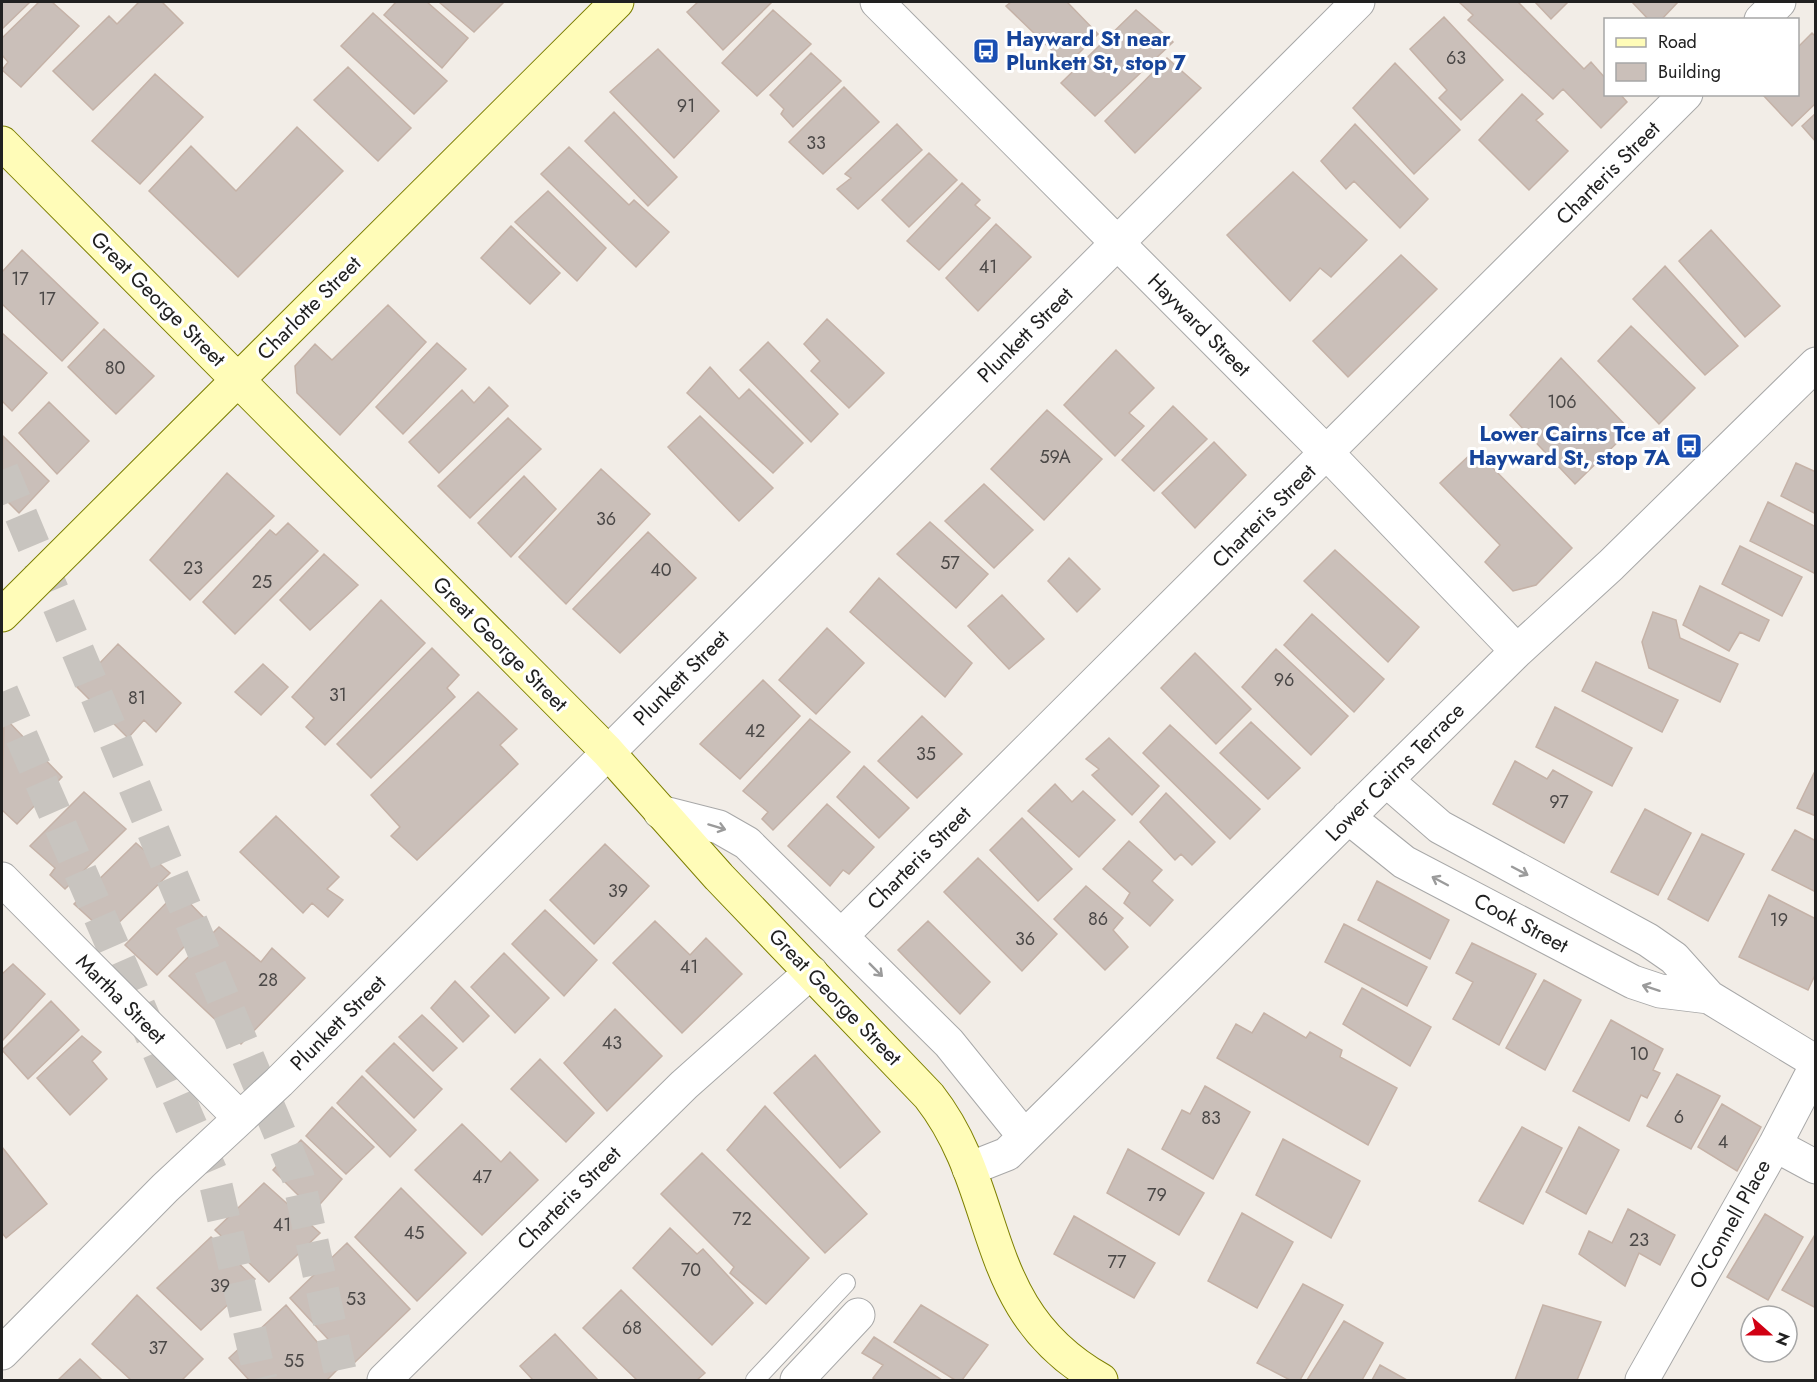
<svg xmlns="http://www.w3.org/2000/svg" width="1817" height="1382" font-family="Jost,sans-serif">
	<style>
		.building { fill: #cabfb9; stroke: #c5b2a7; stroke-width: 1.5 }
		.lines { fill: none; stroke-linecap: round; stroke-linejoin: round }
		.highway-tunnel { stroke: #c8c4bf; stroke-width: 33; stroke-dasharray: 33 16; stroke-linecap: butt }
		.lane-casing { stroke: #a8a8a8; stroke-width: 20 }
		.street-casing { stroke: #a8a8a8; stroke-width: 35 }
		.secondary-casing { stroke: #7d7f00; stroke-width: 35 }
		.lane { stroke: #fff; stroke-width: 18 }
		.street { stroke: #fff; stroke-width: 33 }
		.secondary { stroke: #fffcb8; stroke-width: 33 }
		.oneway { stroke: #9b9b9b }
		.labels { text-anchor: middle; stroke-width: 6; stroke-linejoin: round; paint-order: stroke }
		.number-label { font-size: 18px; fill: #4b4847 }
		.transit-label { font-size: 21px; font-weight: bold; fill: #164399; stroke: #fff; text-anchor: start }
		.street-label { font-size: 21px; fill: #212121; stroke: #fff }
	</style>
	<rect width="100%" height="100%" fill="#f2ede7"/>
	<path class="building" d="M2,2H30L2,29Z
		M39,2H52L79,26L21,87L2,70L8,62L2,55V38Z
		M139,2H162L183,23L93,110L53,71L109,16L117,24Z
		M396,2H427L468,38L442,68L384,15Z
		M439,2H504L474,32Z
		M698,2H772L723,50L687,12Z
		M1011,2H1067L1098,34L1067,65L1006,6Z
		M1459,2H1518L1584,69L1591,62L1606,79V94H1620L1627,102L1601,128L1563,89L1553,99L1468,20L1473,15Z
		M1535,2H1568L1551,19Z
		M1632,2H1678L1661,20H1649Z
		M773,10L811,44L757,96L722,63Z
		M1136,10L1173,42L1095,116L1061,83Z
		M373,13L447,81L414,114L341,46Z
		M1444,17L1503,80L1461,120L1439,98L1447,90L1410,49Z
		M1812,33L1816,37V103L1792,126L1762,94H1798V47Z
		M658,49L719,111L674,158L610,92Z
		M811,53L841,81L793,127L781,114L784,109L770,95Z
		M1167,58L1201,88L1135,153L1105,121Z
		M1395,63L1460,130L1414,174L1353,108Z
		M348,67L411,128L378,161L314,100Z
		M155,74L203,117L140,184L92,141Z
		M844,87L879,122L823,174L789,142Z
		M1522,94L1543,114L1536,120L1568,151L1529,190L1479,140Z
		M614,112L677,177L648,206L585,141Z
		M1816,113V142L1802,126Z
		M897,124L922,150L858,209L837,189L851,178L845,174Z
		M1355,124L1428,199L1400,228L1354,181L1346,189L1321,161Z
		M297,127L343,171L238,277L149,191L191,146L236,191Z
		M569,147L629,205L634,200L669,232L636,267L541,174Z
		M929,153L957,180L909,227L882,200Z
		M1293,172L1367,240L1331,277L1320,268L1290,301L1227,235Z
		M962,183L980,200L975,205L990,218L939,270L907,241Z
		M548,191L606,248L577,281L515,222Z
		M996,224L1031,257L978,311L946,278Z
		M511,226L560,273L530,304L481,258Z
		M1711,230L1780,306L1745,337L1679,261Z
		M22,250L98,323L62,361L2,304V272Z
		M1401,255L1437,289L1348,377L1313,341Z
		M1665,266L1738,346L1705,375L1633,299Z
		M388,305L426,342L340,435L297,393L295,366L315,344L332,360Z
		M827,319L884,373L849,408L811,371L820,361L804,344Z
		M1631,326L1695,388L1659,424L1598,361Z
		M104,329L154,376L116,414L68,367Z
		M2,333L47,373L12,411L2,401Z
		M768,342L838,414L811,442L740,370Z
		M437,343L466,369L403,434L376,407Z
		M1116,350L1154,388L1129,413L1144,426L1115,456L1064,405Z
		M1561,358L1630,430L1575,484L1510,415Z
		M710,367L739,399L749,389L803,443L773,473L687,393Z
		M489,387L508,406L439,473L409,442L462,390L474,403Z
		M49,402L89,441L57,474L19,433Z
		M1173,406L1207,439L1154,491L1122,460Z
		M1047,410L1102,459L1044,520L991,469Z
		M700,416L773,488L739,521L668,447Z
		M508,418L541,449L470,518L438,486Z
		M3,436L49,481L19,513L2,496Z
		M1214,442L1246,475L1195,528L1162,493Z
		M1475,450L1572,548L1536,585L1513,591L1485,562L1500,545L1440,483Z
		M1796,463L1816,472V514L1781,496Z
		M601,469L650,514L566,604L519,557Z
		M227,473L274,516L190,600L150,560Z
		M524,476L556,509L511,557L478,523Z
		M984,484L1033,530L994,568L945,521Z
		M1768,502L1816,527V574L1750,541Z
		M930,522L988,574L956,608L897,554Z
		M288,523L318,551L235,634L203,602L270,530L276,535Z
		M648,532L696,578L620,653L573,609Z
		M1740,546L1802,577L1782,616L1722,584Z
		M1335,550L1419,627L1388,662L1304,581Z
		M324,554L358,585L310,630L280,600Z
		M1069,558L1100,589L1077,612L1048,581Z
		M879,578L972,663L945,697L850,612Z
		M1700,586L1769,620L1759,641L1740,632L1729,651L1683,625Z
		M1002,595L1044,639L1009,669L968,626Z
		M381,600L425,643L325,745L306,727L314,718L292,697Z
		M1653,612L1676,620L1680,638L1738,664L1720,702L1649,668L1642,642Z
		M1312,614L1384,679L1354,712L1284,645Z
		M827,628L864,663L816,714L779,680Z
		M118,644L181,703L156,732L144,720L128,738L77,687Z
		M432,648L459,675L447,688L455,697L371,778L337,744Z
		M1276,649L1348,716L1311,755L1242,687Z
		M1195,653L1251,709L1216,744L1161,688Z
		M1596,662L1678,700L1662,732L1582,691Z
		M263,664L288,687L261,715L235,692Z
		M763,680L800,716L740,779L700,744Z
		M478,692L517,729L500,745L518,764L417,860L391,836L400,827L371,795Z
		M1555,707L1632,748L1612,786L1536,747Z
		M922,716L962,754L917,798L878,761Z
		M4,717L62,777L17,824L2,810Z
		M810,719L850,752L773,830L762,819L768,812L743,791Z
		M1251,722L1300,768L1268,799L1220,753Z
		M1170,725L1260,809L1230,839L1143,753Z
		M1109,738L1159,786L1132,815L1092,775L1099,769L1086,759Z
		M1515,761L1547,779L1553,770L1592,792L1564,843L1493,804Z
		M864,766L909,808L879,838L837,797Z
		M1816,769V816L1797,808Z
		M1055,784L1072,802L1083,791L1115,820L1079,857L1028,811Z
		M84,792L126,829L65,889L50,875L55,868L30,846Z
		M1166,793L1215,842L1192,865L1181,854L1175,860L1140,822Z
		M827,804L874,847L849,874L843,870L830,886L788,846Z
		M1645,809L1691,833L1658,895L1611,872Z
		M276,816L339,877L327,889L343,900L328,917L312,903L303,913L240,852Z
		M1022,818L1072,869L1038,901L990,850Z
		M1795,830L1816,841V892L1772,870Z
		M1702,834L1744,854L1708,921L1668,899Z
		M1129,841L1162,870L1152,881L1173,900L1150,926L1124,903L1130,893L1103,869Z
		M136,843L170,873L107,934L74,904Z
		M605,844L649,886L594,944L550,900Z
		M978,858L1057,934L1022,971L944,892Z
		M1377,881L1449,920L1430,959L1358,920Z
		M1086,886L1123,918L1113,930L1128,947L1105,970L1054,919Z
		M178,891L208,922L157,975L125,945Z
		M1769,895L1816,919V973L1808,990L1739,957Z
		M545,910L597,960L564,996L512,944Z
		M655,921L690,955L706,938L742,974L682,1033L613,963Z
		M928,921L990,982L960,1014L898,950Z
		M1344,924L1427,967L1407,1006L1325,962Z
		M219,927L261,962L272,948L305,978L241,1044L169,976Z
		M1472,943L1536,974L1499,1045L1453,1019L1473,982L1456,973Z
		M504,953L549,998L515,1033L471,987Z
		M13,964L45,994L2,1041V974Z
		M1544,980L1581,1000L1545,1070L1506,1048Z
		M455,981L489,1016L463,1042L431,1008Z
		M1362,988L1431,1027L1410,1066L1343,1024Z
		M51,1001L79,1030L28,1079L2,1050Z
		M615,1009L662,1056L607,1111L564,1063Z
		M1264,1013L1306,1038L1310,1032L1342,1050L1340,1057L1397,1088L1368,1145L1217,1058L1236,1024L1252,1033Z
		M422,1015L457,1048L433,1071L399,1037Z
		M1611,1020L1663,1049L1653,1070L1660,1073L1647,1098L1641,1095L1629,1121L1573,1091Z
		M82,1036L101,1052L92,1061L107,1079L70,1115L37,1078Z
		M394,1043L442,1089L414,1118L366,1071Z
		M815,1055L880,1132L840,1168L774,1093Z
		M540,1059L594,1113L566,1142L511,1089Z
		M1677,1074L1720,1096L1691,1149L1647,1126Z
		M362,1076L416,1130L390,1157L337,1103Z
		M1205,1086L1250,1112L1213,1179L1162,1149L1182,1110L1190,1114Z
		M1722,1104L1761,1127L1737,1171L1698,1147Z
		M765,1106L867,1214L825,1253L727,1150Z
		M332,1107L374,1147L346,1174L306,1136Z
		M462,1124L501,1162L510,1152L538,1180L482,1235L415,1170Z
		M1522,1127L1562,1148L1523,1224L1479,1201Z
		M1579,1127L1619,1150L1586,1214L1546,1192Z
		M1283,1139L1360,1181L1331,1238L1256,1195Z
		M301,1140L342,1179L314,1211L273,1170Z
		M2,1147L47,1204L6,1238L2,1233Z
		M1128,1149L1204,1193L1179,1235L1107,1193Z
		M702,1153L809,1258L766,1304L730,1273L734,1267L661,1194Z
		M264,1183L320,1233L269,1282L215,1230Z
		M401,1188L466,1253L417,1301L355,1237Z
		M1628,1209L1675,1235L1660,1265L1639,1253L1625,1286L1579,1254L1589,1231L1612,1243Z
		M1242,1213L1293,1242L1257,1308L1208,1281Z
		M1765,1214L1803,1237L1768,1300L1727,1277Z
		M1074,1216L1155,1263L1134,1298L1054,1254Z
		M670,1228L697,1254L703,1249L753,1303L712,1345L633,1268Z
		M1816,1233V1308L1782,1290Z
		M211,1237L255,1279L201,1330L157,1288Z
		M347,1243L410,1309L352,1365L290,1298Z
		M1303,1284L1343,1305L1300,1380H1290L1257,1363Z
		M621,1290L705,1373L697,1380H637L583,1328Z
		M137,1295L203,1359L182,1380H131L92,1344Z
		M286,1305L339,1368L327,1380H249L229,1358Z
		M921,1305L988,1345L962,1380H955L894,1342Z
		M1543,1305L1601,1322L1577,1380H1515Z
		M1344,1321L1383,1343L1362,1380H1307Z
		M555,1334L598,1380H533L520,1366Z
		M874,1337L942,1380H876L873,1378L883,1365L862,1353Z
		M80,1359L102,1380H58Z
		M1380,1365L1407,1380H1372Z"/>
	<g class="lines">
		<path class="highway-tunnel" d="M2,470L298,1177L342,1380
			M2,692L215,1181L261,1380"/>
		<defs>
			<path id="lane" d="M755,1380L846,1283"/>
			<path id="street" d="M877,2L1327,453L1517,651
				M1761,20L1779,2
				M1386,780L1440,827L1648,940L1674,958L1709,997L1816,1062
				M660,812L719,827L747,843L949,1043L1024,1136
				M1348,817L1404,862L1633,982L1660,991L1709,997
				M2,879L240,1118
				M841,936L1686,94
				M1775,1145L1816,1167
				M969,1169L1007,1154L1517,651L1611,565L1816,364
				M2,1353L165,1188L279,1082L1358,2
				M384,1380L684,1085L811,972
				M797,1380L858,1315
				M1642,1380L1775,1145L1816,1066"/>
			<path id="secondary" d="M2,143L607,751L719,877L929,1096C1005,1193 975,1309 1101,1380
				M2,615L617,2"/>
		</defs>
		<use href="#lane" class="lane-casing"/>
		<use href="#street" class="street-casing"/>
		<use href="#secondary" class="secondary-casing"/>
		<use href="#lane" class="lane"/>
		<use href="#street" class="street"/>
		<use href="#secondary" class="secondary"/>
	</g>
	<defs><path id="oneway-shaft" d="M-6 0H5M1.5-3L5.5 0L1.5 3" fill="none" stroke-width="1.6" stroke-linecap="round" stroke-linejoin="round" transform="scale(1.5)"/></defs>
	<g class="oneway">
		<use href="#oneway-shaft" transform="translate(717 827) rotate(17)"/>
		<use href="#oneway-shaft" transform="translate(1520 871) rotate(28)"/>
		<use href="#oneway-shaft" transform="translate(1440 881) rotate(-152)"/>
		<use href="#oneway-shaft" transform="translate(876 970) rotate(45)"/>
		<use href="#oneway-shaft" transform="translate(1651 988) rotate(-162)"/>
	</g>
	<defs>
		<symbol id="bus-square" viewBox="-11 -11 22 22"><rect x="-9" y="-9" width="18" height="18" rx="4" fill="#1a4fb4" stroke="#fff"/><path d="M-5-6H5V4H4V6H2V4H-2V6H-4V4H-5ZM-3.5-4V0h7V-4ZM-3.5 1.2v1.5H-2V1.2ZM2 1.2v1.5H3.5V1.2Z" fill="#fff"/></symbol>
	</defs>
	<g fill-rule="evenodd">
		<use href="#bus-square" x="971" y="36" width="30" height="30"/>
		<use href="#bus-square" x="1674" y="431" width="30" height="30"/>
	</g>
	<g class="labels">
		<g class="number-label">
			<text x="1456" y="64">63</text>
			<text x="686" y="112">91</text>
			<text x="816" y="149">33</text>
			<text x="988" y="273">41</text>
			<text x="20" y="285">17</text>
			<text x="47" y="305">17</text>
			<text x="115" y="374">80</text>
			<text x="1562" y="408">106</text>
			<text x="1055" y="463">59A</text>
			<text x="606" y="525">36</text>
			<text x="950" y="569">57</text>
			<text x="193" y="574">23</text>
			<text x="661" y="576">40</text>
			<text x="262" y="588">25</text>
			<text x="1284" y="686">96</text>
			<text x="338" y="701">31</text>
			<text x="137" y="704">81</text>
			<text x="755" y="737">42</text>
			<text x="926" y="760">35</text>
			<text x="1559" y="808">97</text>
			<text x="618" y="897">39</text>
			<text x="1098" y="925">86</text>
			<text x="1779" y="926">19</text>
			<text x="1025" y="945">36</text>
			<text x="689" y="973">41</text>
			<text x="268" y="986">28</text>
			<text x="612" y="1049">43</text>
			<text x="1639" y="1060">10</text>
			<text x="1679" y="1123">6</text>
			<text x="1211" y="1124">83</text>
			<text x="1723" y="1148">4</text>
			<text x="482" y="1183">47</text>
			<text x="1157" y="1201">79</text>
			<text x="742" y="1225">72</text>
			<text x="282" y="1231">41</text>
			<text x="414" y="1239">45</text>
			<text x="1639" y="1246">23</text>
			<text x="1117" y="1268">77</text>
			<text x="691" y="1276">70</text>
			<text x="220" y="1292">39</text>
			<text x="356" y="1305">53</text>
			<text x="632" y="1334">68</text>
			<text x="158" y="1354">37</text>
			<text x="294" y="1367">55</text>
		</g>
		<g class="transit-label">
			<text x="1006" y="46">Hayward St near<tspan x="1006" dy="24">Plunkett St, stop 7</tspan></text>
			<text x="1670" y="441" text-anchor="end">Lower Cairns Tce at<tspan x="1670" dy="24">Hayward St, stop 7A</tspan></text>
		</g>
		<g class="street-label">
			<text transform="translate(1608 173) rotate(-45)" y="7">Charteris Street</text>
			<text transform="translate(158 299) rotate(45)" y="7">Great George Street</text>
			<text transform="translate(309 308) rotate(-45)" y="7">Charlotte Street</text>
			<text transform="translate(1199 325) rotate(45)" y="7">Hayward Street</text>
			<text transform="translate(1025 335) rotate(-45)" y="7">Plunkett Street</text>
			<text transform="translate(1264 516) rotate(-45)" y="7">Charteris Street</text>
			<text transform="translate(500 644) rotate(45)" y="7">Great George Street</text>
			<text transform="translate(681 678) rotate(-45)" y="7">Plunkett Street</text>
			<text transform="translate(1395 772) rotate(-45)" y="7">Lower Cairns Terrace</text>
			<text transform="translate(919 858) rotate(-45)" y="7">Charteris Street</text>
			<text transform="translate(1521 923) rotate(28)" y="7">Cook Street</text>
			<text transform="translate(835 997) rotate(46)" y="7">Great George Street</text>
			<text transform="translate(121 999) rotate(45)" y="7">Martha Street</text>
			<text transform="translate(338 1023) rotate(-45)" y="7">Plunkett Street</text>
			<text transform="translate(569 1198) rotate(-45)" y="7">Charteris Street</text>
			<text transform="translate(1730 1224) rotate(-61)" y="7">O'Connell Place</text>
		</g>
	</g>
	<rect width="1817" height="1382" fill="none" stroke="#212121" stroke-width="6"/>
	<rect x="1604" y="18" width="195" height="78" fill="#ffffff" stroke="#a6a6a6" stroke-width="1.5"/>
	<rect x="1616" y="38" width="30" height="9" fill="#fffcb8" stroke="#a6a6a6" stroke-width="1.5"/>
	<text x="1658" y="48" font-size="18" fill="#212121">Road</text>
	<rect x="1616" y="63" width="30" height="18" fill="#cabfb9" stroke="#a6a6a6" stroke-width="1.5"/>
	<text x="1658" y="78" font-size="18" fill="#212121">Building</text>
	<g transform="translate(1769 1334) rotate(111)"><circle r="28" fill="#ffffff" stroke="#a6a6a6" stroke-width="1.5"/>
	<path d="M0-4.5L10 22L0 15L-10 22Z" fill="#d10013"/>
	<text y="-9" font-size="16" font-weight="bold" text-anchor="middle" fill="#212121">N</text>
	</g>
</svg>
